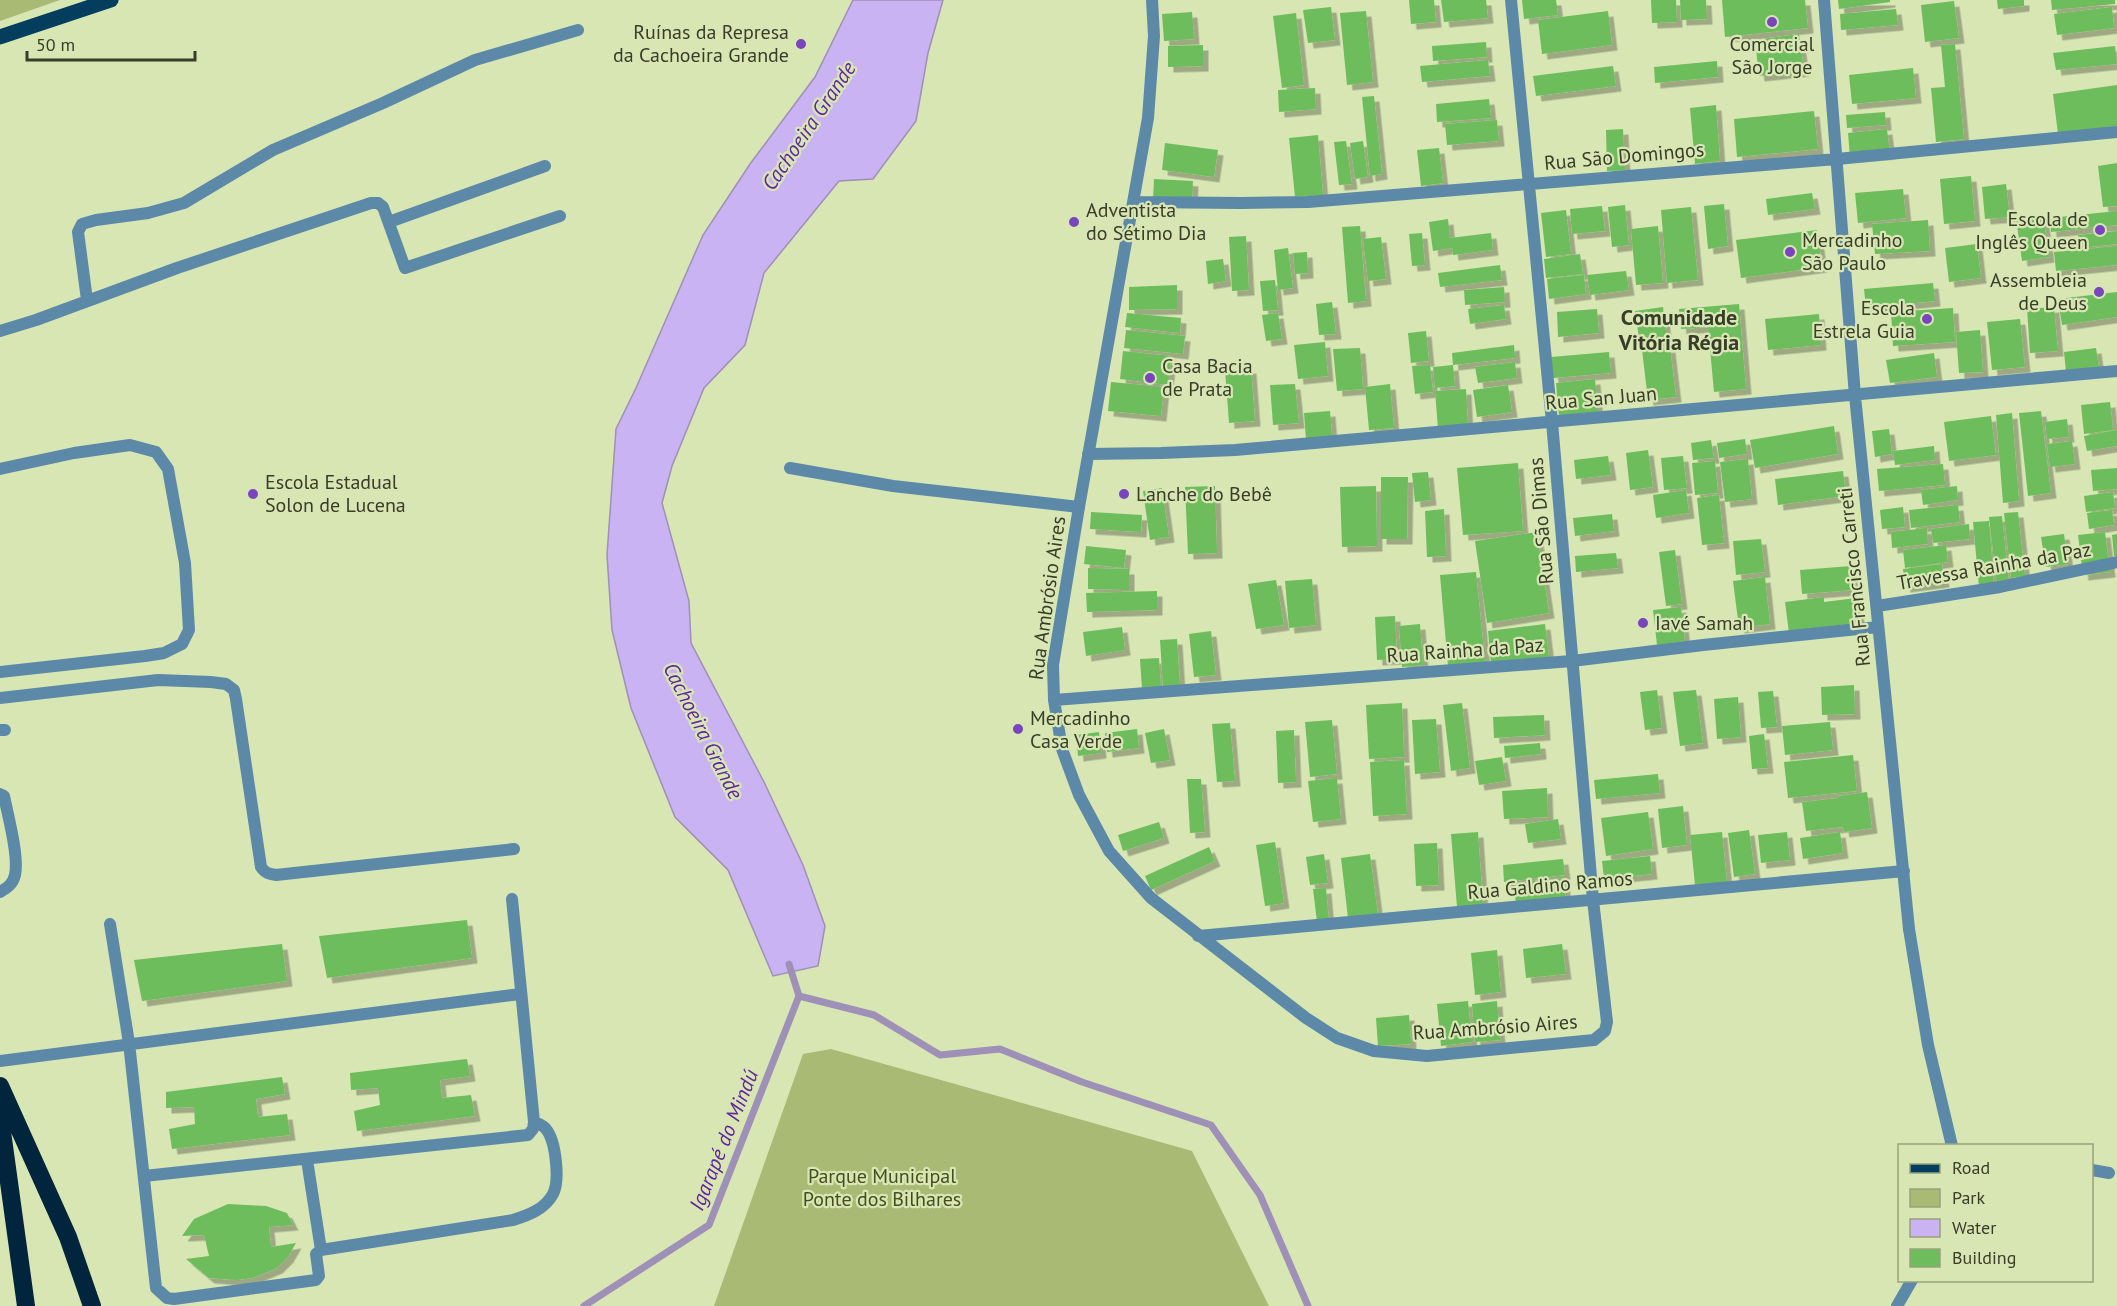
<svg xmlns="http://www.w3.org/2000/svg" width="2117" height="1306" font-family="'PT Sans',sans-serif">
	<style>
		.green { fill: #a8ba74 }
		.water { fill: #c9b3f3; stroke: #9e90b6; stroke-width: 1.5 }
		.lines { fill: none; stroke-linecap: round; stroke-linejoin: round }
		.stream { stroke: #9e90b6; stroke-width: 7 }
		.building { fill: #6dbd5d; filter: url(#shadow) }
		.lane { stroke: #5c89a8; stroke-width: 12 }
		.street { stroke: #5c89a8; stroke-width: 12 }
		.primary { stroke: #033e5e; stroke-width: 15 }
		.highway { stroke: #00253c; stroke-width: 18 }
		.poi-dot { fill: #7945bc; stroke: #d8e6b3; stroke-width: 2 }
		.labels { text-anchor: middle; stroke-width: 4.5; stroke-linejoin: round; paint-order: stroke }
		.poi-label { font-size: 20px; fill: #383d29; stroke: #d8e6b3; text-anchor: start }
		.street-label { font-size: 20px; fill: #383d29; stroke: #d8e6b3 }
		.park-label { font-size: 20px; fill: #434e1d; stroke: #d8e6b3 }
		.water-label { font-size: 21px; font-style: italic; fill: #60259f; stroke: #d8e6b3 }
		.quarter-label { font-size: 22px; font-weight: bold; fill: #383d29; stroke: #d8e6b3 }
	</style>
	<defs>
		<filter id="shadow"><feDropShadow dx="5.5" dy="5.5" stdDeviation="0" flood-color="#0004"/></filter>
	</defs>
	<rect width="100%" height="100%" fill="#d8e6b3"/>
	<path class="green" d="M0,0H60L0,21Z
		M831,1049L1192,1151L1269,1306H714L803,1054Z"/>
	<path class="water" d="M853,0H943L928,53L916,121L873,179L839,181L764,273L745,345L704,388L672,466L662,503L689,601L691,643L764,782L803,865L825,926L818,966L773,976L728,870L675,817L631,708L612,630L607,555L616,429L636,388L703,235L750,164L815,77Z"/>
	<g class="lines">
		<path class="stream" d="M789,964L799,996
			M799,996L874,1015L940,1055L1000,1049L1082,1082L1211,1125L1260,1195L1308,1306
			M584,1306L709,1225L799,996"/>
	</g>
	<path class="building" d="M1409,0H1434L1436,22L1411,24Z
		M1441,0H1486L1488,18L1444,22Z
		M1522,0H1556L1558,15L1524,19Z
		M1651,0H1676L1677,22L1652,23Z
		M1680,0H1706L1707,19L1681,20Z
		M1722,0H1805L1808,28L1725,37Z
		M1838,0H1890V2L1839,9Z
		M1997,0H2024V6L1998,9Z
		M2051,0H2115V4L2052,10Z
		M1954,1L1959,38L1925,42L1921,5Z
		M1331,7L1335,40L1308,43L1303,10Z
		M2112,7L2114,28L2057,35L2054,14Z
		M1896,9L1898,25L1841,30L1840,14Z
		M1366,11L1373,82L1347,85L1340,13Z
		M1608,11L1612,45L1542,54L1538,20Z
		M1192,12L1194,39L1164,41L1162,14Z
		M1296,13L1304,85L1282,88L1273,16Z
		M1799,34L1804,71L1759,76L1755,40Z
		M1486,42L1487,57L1433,61L1432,46Z
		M1955,44L1964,139L1936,142L1931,88L1945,87L1941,45Z
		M1203,45V66L1168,67V46Z
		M2115,46L2117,64L2056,70L2053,53Z
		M1488,60L1490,76L1422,82L1420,66Z
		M1717,61L1718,77L1655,83L1654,67Z
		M1613,66L1616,86L1536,96L1533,76Z
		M1913,68L1916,98L1852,104L1849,75Z
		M2117,85V126L2058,134L2053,94Z
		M1315,88L1316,109L1279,112L1278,90Z
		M1374,96L1382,174L1370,176L1362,97Z
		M1489,99L1491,118L1437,122L1436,104Z
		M1716,105L1720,161L1695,164L1690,108Z
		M1814,111L1818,149L1737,157L1734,119Z
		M1885,112L1886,125L1847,128L1846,115Z
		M1497,120L1499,141L1447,145L1445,124Z
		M1623,129L1625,170L1607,171L1606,130Z
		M1887,129L1890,154L1850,157L1848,133Z
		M1318,135L1323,195L1295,197L1289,138Z
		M1346,141L1352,184L1339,185L1334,142Z
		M1363,141L1368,177L1355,179L1350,143Z
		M1165,143L1218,150L1214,177L1162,170Z
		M1439,148L1443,183L1421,186L1417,150Z
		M2117,163V206L2103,207L2098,166Z
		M1971,176L1975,221L1944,224L1940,179Z
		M1154,179L1193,181L1192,202L1153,200Z
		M2006,184L2010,217L1985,219L1982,187Z
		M1903,189L1906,218L1858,223L1855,193Z
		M1812,193L1815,209L1768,215L1766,199Z
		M1724,204L1728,246L1708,249L1704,206Z
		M1625,205L1629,245L1612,247L1608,207Z
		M1602,206L1605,231L1572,234L1570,209Z
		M1691,207L1698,280L1667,283L1661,210Z
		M1566,210L1571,254L1546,257L1541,213Z
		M2117,211V225L2051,232L2050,218Z
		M2043,215L2049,257L2022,261L2016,218Z
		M1448,219L1450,238L1491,233L1493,250L1453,255L1452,248L1433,251L1429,222Z
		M1928,220L1930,251L1875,254L1872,224Z
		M1360,226L1366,301L1348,303L1342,227Z
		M1658,226L1663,283L1636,285L1631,229Z
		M1817,230L1822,267L1741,278L1736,240Z
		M2117,231V244L2079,248L2078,235Z
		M1422,233L1425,265L1412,266L1409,234Z
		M1246,236L1249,290L1232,291L1229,237Z
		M1381,237L1386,279L1368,281L1363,239Z
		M1977,244L1981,278L1949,282L1945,248Z
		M2117,246V265L2056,271L2054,252Z
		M1288,248L1293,288L1278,290L1274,250Z
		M1307,252L1308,273L1295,274L1293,253Z
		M1580,254L1583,274L1546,278L1544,259Z
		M1223,259L1226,281L1208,284L1206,261Z
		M1500,265L1502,280L1440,287L1438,273Z
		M1626,271L1629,290L1590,295L1587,275Z
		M1584,275L1586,294L1549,299L1547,279Z
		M1275,280L1278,310L1263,311L1260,281Z
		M1933,283L1935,301L1866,308L1864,289Z
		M1177,285V309L1129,310V287Z
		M1504,287L1505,302L1465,305L1464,290Z
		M2117,292V317L2062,325L2058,299Z
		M1332,302L1336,334L1319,335L1316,304Z
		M1739,304L1746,389L1714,392L1708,327L1681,329L1679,309Z
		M1504,305L1506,319L1470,324L1468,309Z
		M1663,307L1667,341L1640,345L1635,311Z
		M2054,307L2058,351L2030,353L2027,309Z
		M1953,308L1955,342L1893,346L1891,312Z
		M1597,309L1599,333L1558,337L1557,312Z
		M1127,313L1181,318L1180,333L1125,327Z
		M1278,313L1282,339L1266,341L1262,315Z
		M1819,314L1821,345L1768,350L1765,319Z
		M2020,319L2025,367L1992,370L1987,322Z
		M1126,330L1185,336L1183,354L1124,348Z
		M1980,330L1983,372L1959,373L1956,332Z
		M1426,331L1429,361L1411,363L1408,333Z
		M1325,342L1328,376L1298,379L1294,345Z
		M1514,345L1515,358L1453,365L1452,353Z
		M1670,347L1676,397L1648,400L1642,350Z
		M1360,348L1363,389L1337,391L1333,349Z
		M2096,348L2099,368L2066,372L2064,352Z
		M1123,351L1171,356L1168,385L1120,379Z
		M1609,352L1611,373L1553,378L1551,357Z
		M1934,353L1937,377L1890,383L1886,360Z
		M1515,362L1517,378L1478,383L1475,367Z
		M1430,365L1433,392L1415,394L1412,366Z
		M1453,365L1455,386L1435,388L1433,367Z
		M1251,368L1255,421L1229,423L1225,370Z
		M1595,379L1598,413L1559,416L1556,383Z
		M1111,382L1164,387L1161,416L1108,411Z
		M1295,384L1299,423L1273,425L1270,385Z
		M1390,384L1394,428L1369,430L1365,387Z
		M1508,385L1512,412L1477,417L1473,390Z
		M1466,389L1468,427L1438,429L1435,391Z
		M2110,402L2113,430L2084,434L2081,405Z
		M1330,411L1332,436L1306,439L1304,413Z
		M2041,411L2051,493L2028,496L2019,413Z
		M2012,413L2019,501L2003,503L1996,415Z
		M1991,416L1996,455L1949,461L1944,422Z
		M2067,419L2069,437L2047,439L2045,422Z
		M1834,426L1838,454L1755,468L1750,440Z
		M1889,429L1892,454L1875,457L1872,431Z
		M2117,430V446L2087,451L2084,436Z
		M1745,439L1747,454L1719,458L1717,443Z
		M1711,440L1714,458L1693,460L1691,443Z
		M2072,441L2075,464L2050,467L2047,444Z
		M1934,446L1935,460L1895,465L1893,451Z
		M1648,450L1653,487L1630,490L1626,453Z
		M1608,456L1611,475L1576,479L1574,460Z
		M1683,456L1687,488L1664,490L1661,458Z
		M1748,459L1752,499L1725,502L1720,462Z
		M1715,461L1718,493L1695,495L1692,463Z
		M1518,463L1523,531L1463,535L1457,468Z
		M1943,464L1945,485L1879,491L1877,469Z
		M2117,468V489L2093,491L2091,470Z
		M1843,471L1846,496L1778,505L1775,479Z
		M1428,472L1431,500L1415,502L1412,473Z
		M1381,477H1408L1407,539H1381Z
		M1215,486L1217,553L1188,554L1185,487Z
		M1376,486L1377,546L1342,547L1340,487Z
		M1957,486L1958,500L1923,505L1921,490Z
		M1162,488L1169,537L1150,540L1143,491Z
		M1686,490L1689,513L1656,518L1653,495Z
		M2113,492L2115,508L2086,512L2084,496Z
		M1719,495L1724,543L1702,545L1697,498Z
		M1958,505L1960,522L1911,528L1909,510Z
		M1903,507L1905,527L1882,529L1880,510Z
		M1444,509L1446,556L1427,557L1425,511Z
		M2112,510L2114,525L2089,529L2087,513Z
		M1091,512L1142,515L1141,532L1090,529Z
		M2018,512L2025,576L2011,578L2004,513Z
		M1612,514L1614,531L1575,536L1573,518Z
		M2002,516L2009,584L1997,585L1989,517Z
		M1989,521L1994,585L1979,587L1973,522Z
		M1969,524L1970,539L1933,543L1931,529Z
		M1927,528L1928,544L1892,548L1891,532Z
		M1537,532L1549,613L1487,623L1475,541Z
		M2105,532L2110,572L2083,575L2078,535Z
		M2064,534L2068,564L2046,567L2041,537Z
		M2117,534V556H2114L2112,535Z
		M1761,539L1765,572L1736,575L1733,541Z
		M1946,545L1948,562L1905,568L1903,550Z
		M1086,546L1126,550L1124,568L1084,564Z
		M1675,550L1682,604L1666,606L1659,552Z
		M1616,553L1618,568L1576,572L1575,556Z
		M1942,564L1944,582L1905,587L1903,569Z
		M1851,566L1853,590L1802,594L1800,570Z
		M1088,568L1129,569V590L1088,589Z
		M1476,572L1485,662L1448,666L1440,575Z
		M1765,577L1770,624L1739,628L1733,581Z
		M1312,579L1316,625L1289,628L1285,581Z
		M1276,580L1284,625L1256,629L1248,584Z
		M1157,591V610L1087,612L1086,593Z
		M1824,597V602L1856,598L1860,625L1789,633L1785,602Z
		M1681,607L1685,641L1657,645L1653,610Z
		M1395,616L1397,659L1377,660L1375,617Z
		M1420,624L1423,665L1402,667L1399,626Z
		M1545,624L1549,657L1491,663L1488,631Z
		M1122,627L1125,650L1086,656L1083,632Z
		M1211,631L1216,675L1194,677L1189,634Z
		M1177,639L1180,686L1163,687L1160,640Z
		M1159,658L1161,688L1142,689L1140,659Z
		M1854,685L1855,714L1822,715L1821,687Z
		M1657,690L1662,728L1645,730L1640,692Z
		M1696,690L1703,743L1680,746L1673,692Z
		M1773,691L1777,727L1761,728L1758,692Z
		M1738,697L1741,737L1717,739L1714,699Z
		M1402,703L1404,757L1369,759L1366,705Z
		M1462,703L1470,768L1451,771L1443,705Z
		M1544,715L1545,735L1494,738L1493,717Z
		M1436,719L1440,772L1415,774L1412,720Z
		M1332,720L1337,774L1310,777L1305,722Z
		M1830,722L1833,750L1785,755L1782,726Z
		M1230,723L1235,781L1217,782L1212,724Z
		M1137,729L1139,748L1107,752L1105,733Z
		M1164,729L1170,760L1151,763L1145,733Z
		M1294,730L1296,782L1278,783L1276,731Z
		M1099,732L1101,753L1078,756L1076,735Z
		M1764,734L1768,768L1752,769L1749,736Z
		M1540,743L1541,754L1505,758L1504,746Z
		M1853,755L1857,791L1788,798L1784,762Z
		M1502,757L1506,781L1479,785L1475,761Z
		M1404,760L1407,814L1373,816L1370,762Z
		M1658,774L1660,793L1596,799L1594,780Z
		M1337,778L1341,819L1313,822L1308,781Z
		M1187,779H1201L1205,832L1190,833Z
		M1547,788L1548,817L1504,819L1502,791Z
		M1867,792L1872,828L1844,832L1843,827L1806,831L1802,802L1839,798V796Z
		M1683,806L1687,845L1662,848L1658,809Z
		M1648,812L1653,849L1606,856L1601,818Z
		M1558,819L1561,839L1528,843L1525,824Z
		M1159,822L1164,838L1123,851L1118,835Z
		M1749,830L1755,874L1734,877L1728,833Z
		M1478,832L1483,905L1457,907L1451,834Z
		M1722,832L1727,882L1695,885L1690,835Z
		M1787,832L1790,860L1761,863L1758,835Z
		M1840,832L1843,853L1803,859L1800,838Z
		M1275,842L1284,903L1265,906L1256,845Z
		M1437,843L1439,885L1416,886L1414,844Z
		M1209,847L1215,861L1151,890L1145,876Z
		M1324,854L1328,883L1310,885L1306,857Z
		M1370,854L1378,915L1348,918L1341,858Z
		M1650,856L1652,874L1604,879L1602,861Z
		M1563,859L1565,875L1504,882L1503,865Z
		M1564,878L1566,900L1516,905L1514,883Z
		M1326,888L1329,921L1317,922L1313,889Z
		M467,920L472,958L327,978L319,936Z
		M282,944L287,981L142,1001L134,960Z
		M1562,944L1566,974L1526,978L1523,949Z
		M1497,950L1501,992L1475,995L1471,953Z
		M1468,1001L1472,1042L1441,1046L1437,1004Z
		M1497,1001L1500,1040L1475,1042L1472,1004Z
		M1409,1015L1411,1044L1378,1046L1376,1018Z
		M467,1059L470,1076L440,1080L442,1098L471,1095L475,1116L357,1131L354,1111L380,1105L378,1088L351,1090L350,1073Z
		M282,1077L285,1094L256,1099L258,1117L287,1114L290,1135L172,1149L169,1129L195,1124L194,1107L166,1108V1092Z
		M228,1204L266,1206L287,1213L293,1225L269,1227L271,1247L296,1243L288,1257L277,1268L253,1278L236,1280L209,1278L186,1259L209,1256L204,1235L182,1236L194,1219Z"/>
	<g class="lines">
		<path class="lane" d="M389,222L545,166
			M87,300L78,232L82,224L96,220L148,213L184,203L273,150L383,103L475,60L578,30
			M0,331L36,320L177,268L371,203H378L383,207L405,268L560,216
			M790,468L893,486L1079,507
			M0,469L74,453L130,445L156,452L168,469L185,563L189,630L182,644L164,653L145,656L0,672
			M0,698L158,680L211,682L226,684L234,690L236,699L261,867C265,873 269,874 276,875L514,849
			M0,730H5
			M0,794L4,796C8,816 19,856 15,875C13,884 7,888 0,892
			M1909,929L1928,1045L1952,1146
			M2092,1170L2109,1173
			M1897,1306L1912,1280"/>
		<path class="street" d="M1152,0L1154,36L1148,118L1079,507L1053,665L1054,700L1062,749L1079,795L1109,851L1151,898L1306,1018L1337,1038L1374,1051L1427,1056L1594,1040L1605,1031L1607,1022L1593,900L1552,422L1511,0
			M1824,0L1855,396L1909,929
			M1133,202L1241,203L1308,202L1837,159L2117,132
			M1088,454L1161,453L1235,450L2117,371
			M1877,606L2000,587L2117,562
			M1054,700L1572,661L1703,645L1878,627
			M110,924L129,1043L156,1288L167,1298L174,1299L316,1280L319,1276L316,1254L321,1250L513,1220C529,1215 545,1209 553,1194C560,1181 556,1141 546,1129C543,1125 539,1124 534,1122
			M1198,936L1904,871
			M0,1061L520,994
			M307,1160L321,1250
			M144,1176L528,1135L533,1129L534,1122L512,899"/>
		<path class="primary" d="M0,37L111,0"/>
		<path class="highway" d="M0,1086L68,1237L92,1306
			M0,1117L26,1306"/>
	</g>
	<g class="poi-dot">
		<circle cx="1772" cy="22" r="6"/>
		<circle cx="801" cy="44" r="6"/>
		<circle cx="1074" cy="222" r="6"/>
		<circle cx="2100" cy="230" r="6"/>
		<circle cx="1790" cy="252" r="6"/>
		<circle cx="2099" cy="292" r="6"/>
		<circle cx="1927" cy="319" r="6"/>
		<circle cx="1150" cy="378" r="6"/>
		<circle cx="253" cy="494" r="6"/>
		<circle cx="1124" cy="494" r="6"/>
		<circle cx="1643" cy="623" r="6"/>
		<circle cx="1018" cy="729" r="6"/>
	</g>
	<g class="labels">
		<g class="poi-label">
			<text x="789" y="39" text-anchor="end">Ruínas da Represa<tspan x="789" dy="23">da Cachoeira Grande</tspan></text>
			<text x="1772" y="51" text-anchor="middle">Comercial<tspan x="1772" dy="23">São Jorge</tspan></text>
			<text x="1086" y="217">Adventista<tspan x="1086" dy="23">do Sétimo Dia</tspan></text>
			<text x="2088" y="226" text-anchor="end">Escola de<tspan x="2088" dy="23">Inglês Queen</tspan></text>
			<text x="1802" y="247">Mercadinho<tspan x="1802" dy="23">São Paulo</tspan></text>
			<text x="2087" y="287" text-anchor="end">Assembleia<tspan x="2087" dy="23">de Deus</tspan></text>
			<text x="1915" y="315" text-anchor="end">Escola<tspan x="1915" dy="23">Estrela Guia</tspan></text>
			<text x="1162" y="373">Casa Bacia<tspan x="1162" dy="23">de Prata</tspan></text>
			<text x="265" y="489">Escola Estadual<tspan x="265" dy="23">Solon de Lucena</tspan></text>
			<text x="1136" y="501">Lanche do Bebê</text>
			<text x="1655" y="630">Iavé Samah</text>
			<text x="1030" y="725">Mercadinho<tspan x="1030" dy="23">Casa Verde</tspan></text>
		</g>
		<g class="street-label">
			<text transform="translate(1624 156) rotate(-5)" y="7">Rua São Domingos</text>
			<text transform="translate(1601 398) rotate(-5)" y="7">Rua San Juan</text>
			<text transform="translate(1541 521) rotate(-95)" y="7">Rua São Dimas</text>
			<text transform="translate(1994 566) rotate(-10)" y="7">Travessa Rainha da Paz</text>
			<text transform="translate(1854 577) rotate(-96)" y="7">Rua Francisco Carreti</text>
			<text transform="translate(1047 598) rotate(-82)" y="7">Rua Ambrósio Aires</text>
			<text transform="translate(1465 650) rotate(-4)" y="7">Rua Rainha da Paz</text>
			<text transform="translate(1550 885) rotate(-5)" y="7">Rua Galdino Ramos</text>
			<text transform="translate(1495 1027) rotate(-4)" y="7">Rua Ambrósio Aires</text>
		</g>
		<g class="park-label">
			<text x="882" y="1183">Parque Municipal<tspan x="882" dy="23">Ponte dos Bilhares</tspan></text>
		</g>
		<g class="water-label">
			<text transform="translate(809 126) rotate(-56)" y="7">Cachoeira Grande</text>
			<text transform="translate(703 731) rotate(63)" y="7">Cachoeira Grande</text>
			<text transform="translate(724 1140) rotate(-68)" y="7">Igarapé do Mindú</text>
		</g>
		<g class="quarter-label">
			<text x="1679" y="325">Comunidade<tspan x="1679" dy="25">Vitória Régia</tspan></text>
		</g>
	</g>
	<rect x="1898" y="1144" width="195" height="138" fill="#d8e6b3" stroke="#98a27c" stroke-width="1.5"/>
	<rect x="1910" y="1164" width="30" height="9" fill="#033e5e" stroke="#98a27c" stroke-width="1.5"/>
	<text x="1952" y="1174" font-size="18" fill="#383d29">Road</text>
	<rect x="1910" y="1189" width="30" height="18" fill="#a8ba74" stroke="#98a27c" stroke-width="1.5"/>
	<text x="1952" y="1204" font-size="18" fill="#383d29">Park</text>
	<rect x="1910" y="1219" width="30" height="18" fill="#c9b3f3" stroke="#98a27c" stroke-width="1.5"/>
	<text x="1952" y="1234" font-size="18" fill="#383d29">Water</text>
	<rect x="1910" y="1249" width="30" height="18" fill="#6dbd5d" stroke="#98a27c" stroke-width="1.5"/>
	<text x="1952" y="1264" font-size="18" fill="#383d29">Building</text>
	<path d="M27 51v9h168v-9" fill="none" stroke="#383d29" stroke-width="3"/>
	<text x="36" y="51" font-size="18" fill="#383d29" stroke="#d8e6b3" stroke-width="4.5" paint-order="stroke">50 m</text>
</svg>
